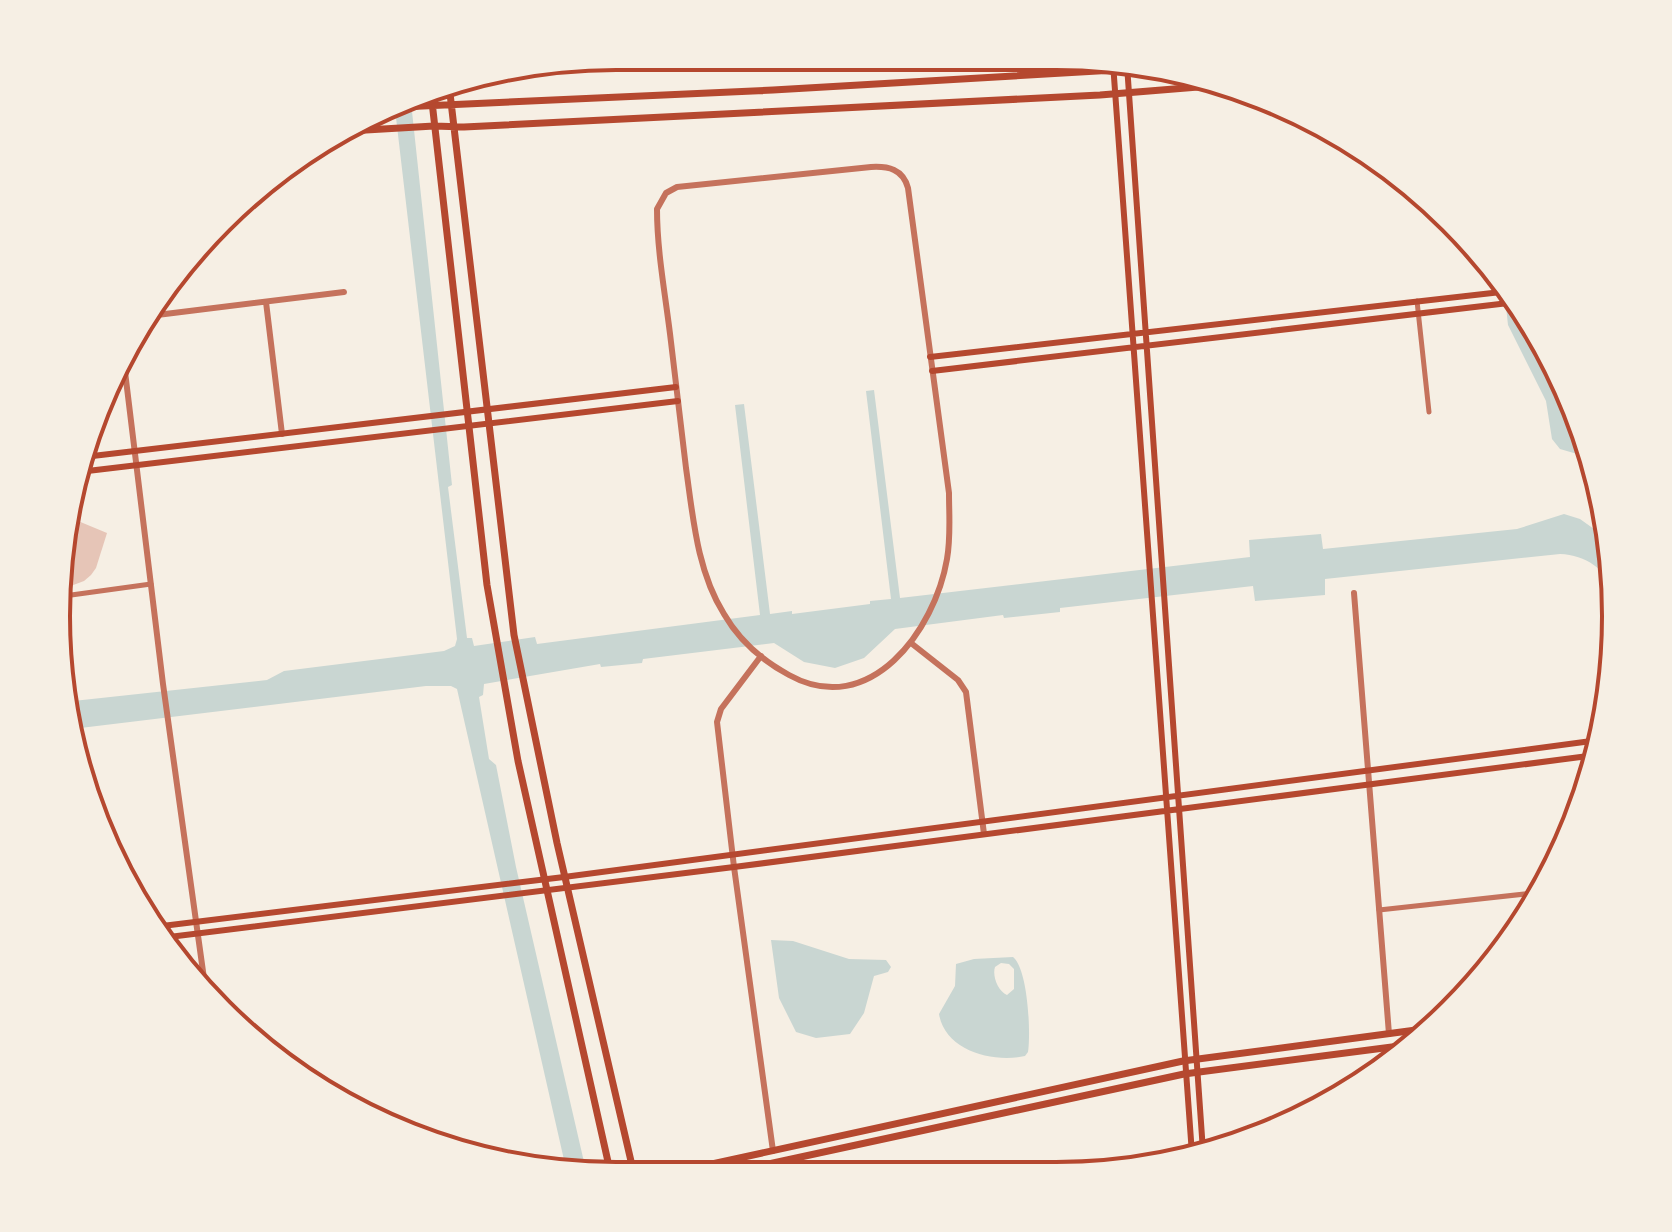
<svg xmlns="http://www.w3.org/2000/svg" width="1672" height="1232" font-family="Raleway,sans-serif">
	<style>
		.water { fill: #c9d6d2; fill-rule: evenodd }
		.building { fill: #e6c5b7 }
		.lines { fill: none; stroke-linecap: round; stroke-linejoin: round }
		.minor { stroke: #c5725c; stroke-width: 5 }
		.tertiary { stroke: #c5725c; stroke-width: 6 }
		.secondary { stroke: #b5482f; stroke-width: 6 }
		.primary { stroke: #b5482f; stroke-width: 7 }
		.rim { fill: none; stroke: #b5482f; stroke-width: 4 }
	</style>
	<rect width="100%" height="100%" fill="#f6efe4"/>
	<path class="water" d="M411,102L452,485L448,487L467,638H472L474,646L535,637L537,644L760,615L735,405L744,404L770,614L792,611V614L870,604V601L891,599L866,391L874,390L900,598L1250,557L1249,540L1321,534L1323,549L1517,529L1564,514L1580,519L1608,539L1615,579L1614,593C1606,569 1586,555 1560,554L1325,579V595L1255,601L1253,586L1060,608V612L1004,618L1003,615L895,629L864,658L835,668L804,662L774,643L643,659L642,663L601,667L600,664L484,684L483,695L479,697L489,759L496,765L516,867L587,1175L567,1173L457,689L451,686H426L72,729L64,702L267,680L284,671L444,651L455,646L457,639L395,109Z
		M1503,279L1532,327L1568,393L1595,467L1584,456L1560,449L1552,439L1546,401L1508,325Z
		M1613,623L1611,689L1603,722L1598,723L1602,671Z
		M771,940L793,941L849,959L886,960L891,967L888,972L874,976L864,1013L850,1034L816,1038L796,1032L779,998Z
		M1013,957C1028,969 1031,1033 1028,1052L1025,1056C993,1063 945,1051 939,1014L955,986L956,964L974,959ZM1001,963L1009,964L1014,969V989L1007,995C998,991 992,976 995,967Z"/>
	<path class="building" d="M66,516L107,533L96,568L91,575L84,581L68,587H64Z"/>
	<g class="lines">
		<path class="minor" d="M1417,301L1429,412
			M64,596L151,584
			M1379,910L1543,892"/>
		<path class="tertiary" d="M871,167C888,166 903,169 908,188L949,493C949,515 951,537 947,559C935,630 870,720 789,675C763,661 739,640 724,614C697,571 693,517 686,468C681,426 676,384 671,342C666,298 657,253 657,209L666,193L677,187Z
			M266,302L282,434
			M149,316L344,292
			M123,355L163,684L206,993
			M1354,593L1389,1034
			M911,643L958,680L966,692L984,834
			M761,656L721,709L717,722L734,867L773,1151"/>
		<path class="secondary" d="M1113,63L1192,1154
			M1127,65L1203,1151
			M930,357L1510,291
			M932,371L1517,302
			M84,457L676,387
			M79,472L678,401
			M154,927L564,877L1599,740
			M161,938L734,867L1596,755"/>
		<path class="primary" d="M449,85L514,635L557,843L634,1174
			M431,93L487,585L518,761L611,1175
			M401,107L773,90L1149,68
			M349,131L434,126L464,127L1100,95L1223,85
			M666,1174L1183,1061L1431,1028
			M722,1174L1184,1074L1415,1044"/>
	</g>
	<path d="M0 0H1672V1232H0ZM616 70H1056A546 546 0 0 1 1602 616V616A546 546 0 0 1 1056 1162H616A546 546 0 0 1 70 616V616A546 546 0 0 1 616 70Z" fill="#f6efe4" fill-rule="evenodd"/>
	<path class="rim" d="M616 70H1056A546 546 0 0 1 1602 616V616A546 546 0 0 1 1056 1162H616A546 546 0 0 1 70 616V616A546 546 0 0 1 616 70Z"/>
</svg>
